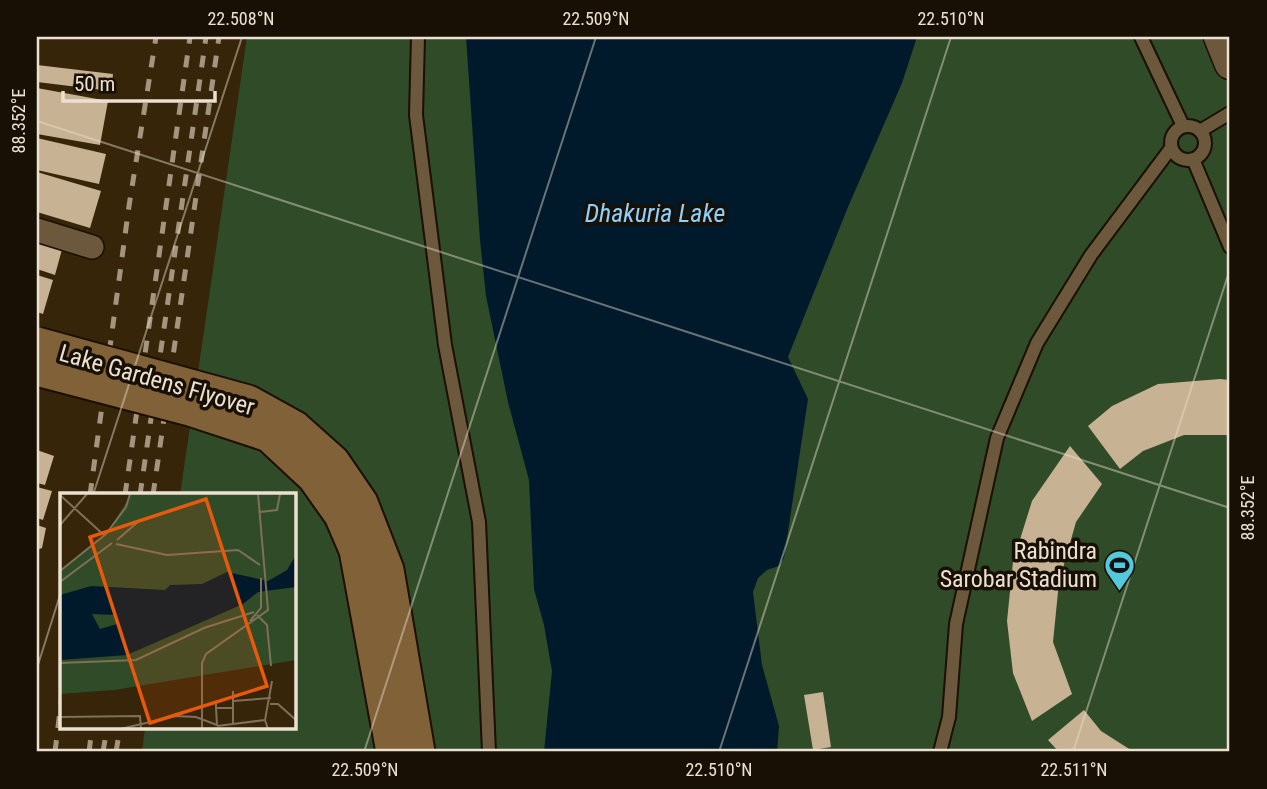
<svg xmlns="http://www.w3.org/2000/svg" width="1267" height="789" font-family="'Roboto Condensed',sans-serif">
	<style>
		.green { fill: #304b28 }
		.water { fill: #001a2b }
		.building { fill: #c7b293 }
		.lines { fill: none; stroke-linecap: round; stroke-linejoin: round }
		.service-casing { stroke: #1b0f00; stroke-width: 16 }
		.minor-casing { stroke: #1b0f00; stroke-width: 26 }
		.tertiary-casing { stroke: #1b0f00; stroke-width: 33 }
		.service { stroke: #6c583c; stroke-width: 12 }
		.minor { stroke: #6c583c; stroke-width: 23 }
		.tertiary { stroke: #6c583c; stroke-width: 30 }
		.rail { stroke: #a39580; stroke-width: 5; stroke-dasharray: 12 12; stroke-linecap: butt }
		.secondary-bridge-casing { stroke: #1b0f00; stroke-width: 37; stroke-linecap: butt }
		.secondary-bridge { stroke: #816238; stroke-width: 33 }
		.ticks { fill: none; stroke: #ece1d1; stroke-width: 2; stroke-opacity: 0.45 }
		.labels { text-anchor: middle; stroke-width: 7; stroke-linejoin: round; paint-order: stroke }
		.street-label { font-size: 24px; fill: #ece1d1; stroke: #181005 }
		.poi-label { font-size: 24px; fill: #ece1d1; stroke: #181005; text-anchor: end }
		.water-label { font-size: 26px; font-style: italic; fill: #8dd0fb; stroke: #181005 }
		.inset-road { fill: none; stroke: #7f7058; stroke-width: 2 }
		.view { fill: #e8590c; fill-opacity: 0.15; stroke: #e8590c; stroke-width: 3.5 }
		.inset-edge { fill: none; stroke: #ece1d1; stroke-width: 3.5 }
		.neatline { fill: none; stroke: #ece1d1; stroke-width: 2.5 }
		.ticks-label { font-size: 18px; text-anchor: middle; fill: #ece1d1 }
	</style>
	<rect width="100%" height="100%" fill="#362508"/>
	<path class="green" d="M247,37H1209L1230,82V752H142L145,728H294V495H180Z"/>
	<path class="water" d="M466,37H917L902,83L848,207L788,357L808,399L784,558L779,566L767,570L758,578L753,592L762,665L779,726L777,752H544L552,671L544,625L534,589L529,480L508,402L486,296L480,240Z"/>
	<path class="building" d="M37,65L113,74L111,91L37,82Z
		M37,88L108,101L100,145L37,134Z
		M37,138L106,154L99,184L37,170Z
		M37,172L101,191L90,228L37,212Z
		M41,235L64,242L55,275L37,269V249Z
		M37,275L53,280L43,314L37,312Z
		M1220,379L1230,380V435H1184L1143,451L1120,469L1088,426L1112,406L1158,384Z
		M1070,446L1102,484L1076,522L1059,582L1053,642L1072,694L1032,721L1013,673L1007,621L1013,562L1032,501Z
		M37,450L54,456L45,485L37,483Z
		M37,487L52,491L43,520L37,518Z
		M37,525L46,528L42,548L37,550Z
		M823,692L831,747L813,750L804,695Z
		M1084,710L1101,731L1134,752H1059L1048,740Z"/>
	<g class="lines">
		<defs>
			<path id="service" d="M418,37L416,115L445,345L479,522L489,752
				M1141,37L1183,126
				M1171 143a17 17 0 1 1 34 0a17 17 0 1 1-34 0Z
				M1200,131L1230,113
				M1193,159L1230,247
				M940,752L949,717L956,624L997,438L1037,343L1091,255L1171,148"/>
			<path id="minor" d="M37,230L92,247"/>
			<path id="tertiary" d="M1219,37L1230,64"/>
		</defs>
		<use href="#service" class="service-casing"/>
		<use href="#minor" class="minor-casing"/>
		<use href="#tertiary" class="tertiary-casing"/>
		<use href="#service" class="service"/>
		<use href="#minor" class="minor"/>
		<use href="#tertiary" class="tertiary"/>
		<path class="rail" d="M90,495L129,206L156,37
			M125,495L190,37
			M140,495L206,37
			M153,495L219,37
			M55,752L61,702
			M89,752L92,728
			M103,752L107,728
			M116,752L120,728"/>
		<defs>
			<path id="secondary-bridge" d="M37,344L248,402L295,428L333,462L361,503L387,570L418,752
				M37,369L190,409L269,435L314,477L341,515L356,550L393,752"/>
		</defs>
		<use href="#secondary-bridge" class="secondary-bridge-casing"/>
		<use href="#secondary-bridge" class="secondary-bridge"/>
	</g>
	<path class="ticks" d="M37,121L1230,508M93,495L242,37M37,668L61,592M364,752L596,37M719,752L951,37M1073,752L1230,269"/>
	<defs>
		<symbol id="stadium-pin" viewBox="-11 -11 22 30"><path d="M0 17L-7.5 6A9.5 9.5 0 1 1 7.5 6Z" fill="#53cadc" stroke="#181005"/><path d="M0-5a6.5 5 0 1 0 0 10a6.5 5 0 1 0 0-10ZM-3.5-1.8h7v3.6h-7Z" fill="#111"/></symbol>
	</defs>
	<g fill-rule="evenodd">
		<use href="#stadium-pin" x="1102" y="548" width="35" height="47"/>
	</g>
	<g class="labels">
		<g class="street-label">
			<text transform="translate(157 380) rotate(16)" y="8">Lake Gardens Flyover</text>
		</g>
		<g class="poi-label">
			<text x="1097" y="559">Rabindra<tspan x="1097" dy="28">Sarobar Stadium</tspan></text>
		</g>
		<g class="water-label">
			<text x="655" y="222">Dhakuria Lake</text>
		</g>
	</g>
	<g transform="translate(60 493)">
		<rect width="236" height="236" fill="#362508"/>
		<path d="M71,1H236V167L54,197L0,201V79L47,41Z" fill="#304b28"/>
		<path d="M236,62V94L198,99L183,111L67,162L0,167V102L31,93L105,97L110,92L142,91L167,79L208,88L227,77ZM32,121L56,122L57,131L40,136Z" fill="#001a2b" fill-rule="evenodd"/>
		<path class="inset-road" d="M0,2L45,43M200,19L217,17L220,1M0,32L27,1M57,47L79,28M56,51L107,62L178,57L200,72M0,78L46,41L66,14L70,1M0,89L52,50M197,122L207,132L211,173M190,128L201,115V85M0,170L76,167L144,135L194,119M173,208L211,205M156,209V215H173M210,211H218L237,228M0,224L80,223L81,236M173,232V198M157,233L205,227M60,236L116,223L136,224L157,232L156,215M142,236V170L146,161L208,117L198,1M208,236L205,227L212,188"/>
		<path class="view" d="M146,6L207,193L90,230L30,44Z"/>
		<rect width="236" height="236" class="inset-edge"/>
	</g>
	<rect width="1267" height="789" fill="none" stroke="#181005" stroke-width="77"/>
	<path d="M63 91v10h152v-10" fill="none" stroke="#ece1d1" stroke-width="3.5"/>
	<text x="74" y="91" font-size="21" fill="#ece1d1" stroke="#181005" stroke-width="5" paint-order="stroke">50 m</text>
	<rect x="38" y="38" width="1190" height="712" class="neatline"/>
	<g class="ticks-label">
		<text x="241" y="25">22.508°N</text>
		<text x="596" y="25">22.509°N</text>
		<text x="951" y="25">22.510°N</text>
		<text transform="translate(19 121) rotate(-90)" y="6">88.352°E</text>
		<text transform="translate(1248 508) rotate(-90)" y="6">88.352°E</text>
		<text x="365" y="776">22.509°N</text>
		<text x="719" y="776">22.510°N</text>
		<text x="1074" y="776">22.511°N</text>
	</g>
</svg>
